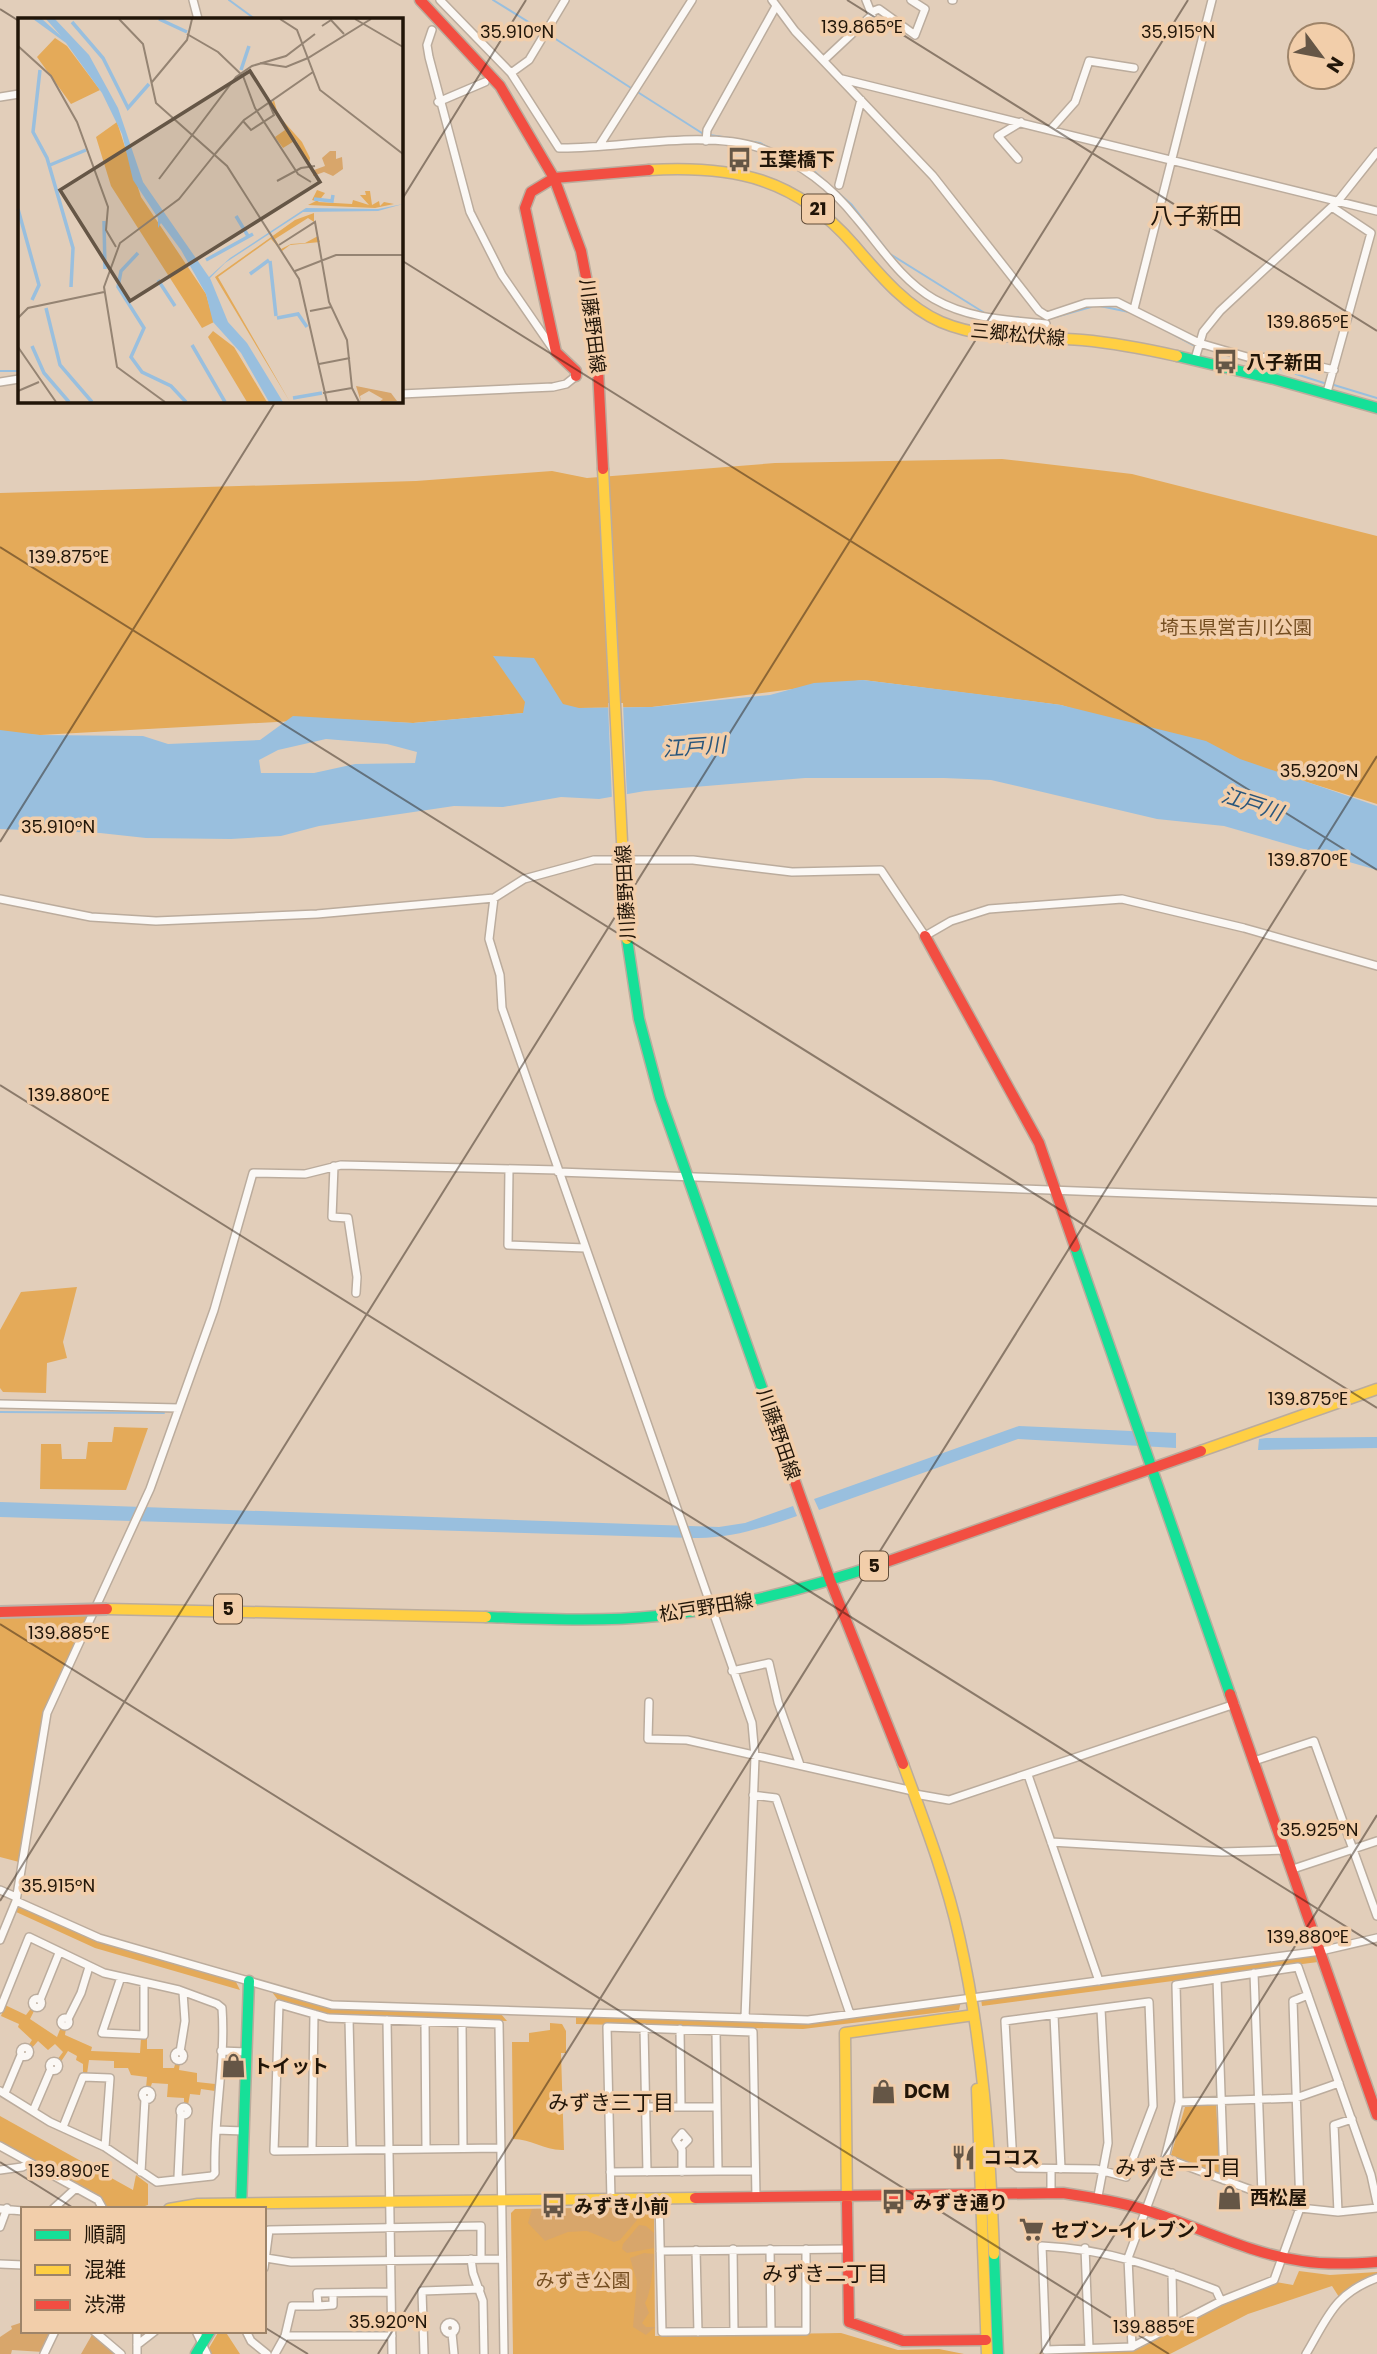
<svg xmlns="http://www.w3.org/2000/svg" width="1377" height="2354" font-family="Poppins,'Noto Sans JP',sans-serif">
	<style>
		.green { fill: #e4aa59 }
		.forest { fill: #d8a66b }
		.water { fill: #99bfde; fill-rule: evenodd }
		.pier { fill: #e2ceba }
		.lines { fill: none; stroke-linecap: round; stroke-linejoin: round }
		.stream { stroke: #99bfde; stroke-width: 2 }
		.street-casing { stroke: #bbac9d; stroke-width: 10 }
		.fast-casing { stroke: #bbac9d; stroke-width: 13 }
		.slow-casing { stroke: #bbac9d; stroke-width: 13 }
		.jam-casing { stroke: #bbac9d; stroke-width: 13 }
		.street { stroke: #fbf8f5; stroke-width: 7 }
		.fast { stroke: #16e098; stroke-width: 10 }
		.slow { stroke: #ffcf43; stroke-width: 10 }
		.jam { stroke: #f24e42; stroke-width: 10 }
		.jam-bridge-casing { stroke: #bcb2a8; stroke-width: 14; stroke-linecap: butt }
		.jam-bridge { stroke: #f24e42; stroke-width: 10 }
		.ticks { fill: none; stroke: #211508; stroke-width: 2; stroke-opacity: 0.45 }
		.labels { text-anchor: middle; stroke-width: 7; stroke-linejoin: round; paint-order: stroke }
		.shield { fill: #f2ceaa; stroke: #604c39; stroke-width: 2 }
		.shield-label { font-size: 18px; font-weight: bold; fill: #211508 }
		.poi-label { font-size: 19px; font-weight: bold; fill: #211508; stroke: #f2ceaa; text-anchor: start }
		.street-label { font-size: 19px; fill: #211508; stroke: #f2ceaa }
		.park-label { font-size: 19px; fill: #754e21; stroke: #f2ceaa }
		.water-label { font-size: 21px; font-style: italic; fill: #29567c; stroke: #f2ceaa }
		.neighbourhood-label { font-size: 21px; fill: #211508; stroke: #f2ceaa }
		.quarter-label { font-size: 23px; fill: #211508; stroke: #f2ceaa }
		.inset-river { fill: none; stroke: #99bfde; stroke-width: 3.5 }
		.inset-road { fill: none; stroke: #958473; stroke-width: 2 }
		.view { fill: #655646; fill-opacity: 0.15; stroke: #655646; stroke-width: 3.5 }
		.inset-edge { fill: none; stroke: #211508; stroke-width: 3.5 }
		.ticks-label { font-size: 18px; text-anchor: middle; fill: #211508; stroke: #f2ceaa; stroke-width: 7; stroke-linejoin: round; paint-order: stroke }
	</style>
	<rect width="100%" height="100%" fill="#e2ceba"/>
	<path class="green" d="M1002,459L1132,474L1377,536V804L1061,705L863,680L652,707L579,708L413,723L331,719L40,735L0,733V493L416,481L552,471L587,478L775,463Z
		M77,1287L63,1342L67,1358L47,1363L46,1393L3,1392L0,1388V1330L21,1292Z
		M114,1427L148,1428L126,1490L40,1489L41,1444H61L62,1459H86L88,1442H112Z
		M88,1615L45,1711L19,1862L0,1857V1617Z
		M21,1906L102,1942L235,1980L240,1990L95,1948L14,1911Z
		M1316,1955L1318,1962L982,2006L981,1999Z
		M272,1992L331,2009L501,2014L507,2021L329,2015L278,2000Z
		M961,2001L959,2010L803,2029L576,2024V2017L808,2024Z
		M5,2005L26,2015L32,2007L35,2009L30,2019L57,2037L61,2027L66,2028L65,2035L92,2047L91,2051L140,2053L141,2038H147V2049H163V2068H174L176,2061L180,2062L179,2070L197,2073V2082L215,2084V2091L201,2089L200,2095L190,2094L188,2105L184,2103V2098L167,2097L168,2084L152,2083L150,2089L146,2088L147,2077L131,2075L128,2068H114V2061L89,2060L87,2074H83V2064L76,2060L77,2056L68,2051L60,2063L57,2060L63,2052L55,2044L48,2050L38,2041L31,2049L28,2046L32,2040L18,2027L19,2024L1,2016Z
		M550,2023L562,2024L566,2031V2053H561L564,2150C545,2151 532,2139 513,2139L512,2042H529V2033L550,2030Z
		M1216,2103L1220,2173L1218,2175L1171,2155L1185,2107Z
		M0,2116L133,2190L136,2175L148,2184V2205L136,2209H107L101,2198L0,2143Z
		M651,2207L654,2209L655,2336L841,2333L898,2350L939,2349L964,2354H513L511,2213L515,2209Z
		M1299,2271L1330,2275L1377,2272V2276L1339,2297L1332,2286L1248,2314L1170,2354H1034L1133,2350L1249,2292L1276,2282L1293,2285Z
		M219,2331H225L240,2354H211L209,2348Z"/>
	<path class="forest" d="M624,2208L635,2213L637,2220L620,2240L614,2242L587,2231L568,2232L545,2241L528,2223L532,2209Z
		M639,2225L646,2226L654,2233V2248L627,2253L622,2249L623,2244Z
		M644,2253L654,2254C653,2267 651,2293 645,2303L649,2313L642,2323L646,2327H655L646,2335L633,2327L637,2282L630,2258Z
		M23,2322V2331H53L43,2352L12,2350L11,2354H0V2337L12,2329L11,2326Z
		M93,2333L118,2354H81Z"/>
	<path class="water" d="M493,656L534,658L563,704L579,708L652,707L770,695L814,683L863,680L977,694L1061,705L1206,741L1240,759L1377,806V870L1224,826L1157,819L991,780L944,778H805L645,791L599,799L561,797L503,807L454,806L319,826L281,836L231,839L146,838L100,833L0,829V730L40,735L143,736L168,744L260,740L293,716L413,723L523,713L525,702ZM326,739L387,744L417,752L415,763L355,764L314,773H261L259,760L278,750Z
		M1019,1426L1176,1433V1448L1018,1439L819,1510L814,1499Z
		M1377,1437V1448L1258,1450L1259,1439L1266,1438Z
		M0,1502L719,1527L745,1523L793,1506L797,1516C762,1528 730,1539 693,1538L0,1517Z"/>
	<path class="pier" d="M608,703H623L627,798L612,801Z"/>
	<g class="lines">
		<path class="stream" d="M229,0L255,19
			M493,0L543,31
			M548,34L631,88
			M636,91L705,135
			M710,135L760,143L815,172L852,205L890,254L983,312
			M1100,306L1129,312
			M1009,317H1018
			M1052,318L1091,307
			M1156,325L1195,346
			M1258,362L1324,383
			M0,371H19
			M1334,385L1377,398
			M0,1412L164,1413"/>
		<defs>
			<path id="street" d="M193,0L198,19
				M440,0L511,73L559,148C620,149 703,129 760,148C800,162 831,186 857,219C881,247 901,280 934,299C969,319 1007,320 1046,324
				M772,0L795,31L933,176L1039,311L1047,316
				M952,0H953
				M871,12L879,9L915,35L925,9L911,0
				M432,30L427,45L429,57L470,212L502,275L553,349
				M824,60L872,15L866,0
				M511,73L529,60L565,0
				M842,79L1377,211
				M0,97L19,94
				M438,102L485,82
				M1051,129L1075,102L1089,61L1134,68
				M706,141L707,130L775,8
				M599,146L692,0
				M1018,159L998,136L1021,122
				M839,185L861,100
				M1134,309L1212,0
				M1047,316L1086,303L1117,302L1199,343L1254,359L1274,356L1334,370
				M1195,359L1203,332L1220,311L1338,201L1377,152
				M0,382L19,379
				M1327,392L1371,233L1332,207
				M401,394L553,387L566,384L576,376
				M494,898L489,939L500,975L502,1008L752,1723L755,1757L745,2018
				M0,899L91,917L156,921L317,914L494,898L524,879L594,860H693L792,872L881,870L925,936L951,921L989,909L1122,899L1244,928L1377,966
				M334,1166L332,1217L348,1218L357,1277L356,1293
				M509,1169L508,1245L585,1248
				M558,1172L1377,1202
				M0,1404L179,1408
				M732,1671L769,1663L778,1702L800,1765
				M649,1702L648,1739L687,1740L913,1791
				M1254,1761L1314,1741L1377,1916
				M1028,1775L1099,1981
				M915,1794L949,1800L1235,1704
				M753,1795L776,1798L850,2014
				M1051,1842L1222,1852L1286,1850
				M1293,1869L1377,1841
				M0,1890L16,1897
				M16,1901L99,1938L332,2005L808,2020L1321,1951L1377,1938
				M0,1940L16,1901L47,1713L150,1489L214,1310L253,1173L305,1174L341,1165L558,1170
				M1254,1973L1262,2194
				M121,1977L102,2033L144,2035V1982
				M1217,1979L1224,2180
				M32.5 2003a4.5 4.5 0 1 1 9 0a4.5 4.5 0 1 1-9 0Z
				M40,2000L59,1953
				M1149,2002L1153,2106L1126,2177L1096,2169L1018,2168L1013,2164L1005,2021Z
				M0,2009L29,1937L104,1973L179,1990L217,2004L222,2008C226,2062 213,2118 215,2173L212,2176L157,2182L105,2147L50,2122L0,2091
				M1054,2015L1061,2169
				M61 2022a4 4 0 1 1 8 0a4 4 0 1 1-8 0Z
				M68,2019L81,1993L89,1967
				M349,2019L352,2149
				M387,2020L392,2354
				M425,2022L426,2148
				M462,2023L463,2148
				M644,2028L647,2172
				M680,2029L681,2107
				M20.5 2052a4.5 4.5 0 1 1 9 0a4.5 4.5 0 1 1-9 0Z
				M221,2051L247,2052
				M174.5 2056a4.5 4.5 0 1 1 9 0a4.5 4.5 0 1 1-9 0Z
				M180,2052L185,2021L183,1992
				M49.5 2066a4.5 4.5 0 1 1 9 0a4.5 4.5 0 1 1-9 0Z
				M142.5 2095a4.5 4.5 0 1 1 9 0a4.5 4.5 0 1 1-9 0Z
				M5,2093L21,2055
				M1179,2102L1296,2098L1339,2083
				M180 2111a4 4 0 1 1 8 0a4 4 0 1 1-8 0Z
				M645,2107H717
				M33,2111L51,2069
				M63,2127L83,2077L110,2078L105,2147
				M216,2130L244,2131
				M0,2146L98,2200L103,2209
				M681,2147L688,2140L682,2133L676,2140L682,2150V2172
				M500,2148L274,2151L279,2004L328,2018L499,2024L504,2354
				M312,2150L314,2014
				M1165,2158L1300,2208L1338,2212L1377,2208
				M1051,2169V2193
				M0,2170L22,2167L30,2163
				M718,2171H755
				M141,2172L145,2099
				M610,2172L718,2171L716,2031
				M178,2177L181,2114
				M1098,2196L1108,2143L1101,2009
				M659,2198L662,2332L806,2331V2249
				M611,2199L607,2027L753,2032L756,2197
				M0,2209L23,2211
				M53,2209L76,2188
				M1338,2212L1334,2125L1352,2119
				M0,2227L7,2208
				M1085,2248L1089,2348
				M733,2249L734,2331
				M770,2249L771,2330
				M696,2250L698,2332
				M660,2251L847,2249
				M266,2258L291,2262L502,2259
				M471,2259L473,2273L483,2301L484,2354
				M0,2264L23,2265
				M264,2268L269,2230L481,2226V2259
				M1172,2273L1173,2325
				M1221,2301L1216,2290C1157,2267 1107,2249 1042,2246L1046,2350L1132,2347L1221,2301L1274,2280L1300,2208L1293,2001L1308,1995
				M318,2306L333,2305V2293
				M444.5 2328a5.5 5.5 0 1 1 11 0a5.5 5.5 0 1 1-11 0Z
				M94,2331L121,2354
				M137,2331V2354
				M196,2331L207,2354
				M246,2331L251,2341L267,2354
				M452,2333L454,2354
				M285,2336H392
				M137,2345L155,2331
				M1132,2347L1128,2258L1165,2158L1179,2102L1176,1985L1298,1967L1371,2175L1377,2203
				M44,2354L55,2331
				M275,2354L285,2336L292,2306H318L317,2293L391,2292
				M424,2354L422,2291L480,2289
				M1306,2354C1328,2317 1334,2294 1377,2278"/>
			<path id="fast" d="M1177,356L1274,379L1377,408
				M627,939L639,1019L660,1098L788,1462
				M1075,1247L1230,1694
				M486,1617C543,1619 600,1622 657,1616C734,1608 813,1587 886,1562
				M241,2208L249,1981
				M994,2254L998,2354
				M196,2354L210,2331"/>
			<path id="slow" d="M649,170C734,165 796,178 854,245C879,274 905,306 941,322C986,341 1035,336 1082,340C1114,343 1146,349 1177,356
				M603,469L627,939
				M1201,1451L1377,1389
				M107,1609L486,1617
				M903,1764C924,1821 946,1878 959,1936C983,2041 990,2148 994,2254
				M977,2089L987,2354
				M847,2203L845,2033L974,2015
				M169,2209L198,2204L695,2198"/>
			<path id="jam" d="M420,0L500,86L554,178L649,170
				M576,376V371L556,352L525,208L531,192L554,178L581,251L596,329L603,469
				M925,936L1039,1143L1075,1247
				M788,1462L830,1580L903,1764
				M886,1562L1201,1451
				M1230,1694L1377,2115
				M695,2198L1063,2193C1090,2197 1116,2201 1142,2209C1195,2225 1246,2253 1302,2261C1327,2265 1351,2264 1377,2262
				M847,2203L849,2322L903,2341L986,2340"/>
		</defs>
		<use href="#street" class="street-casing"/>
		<use href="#fast" class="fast-casing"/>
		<use href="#slow" class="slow-casing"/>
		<use href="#jam" class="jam-casing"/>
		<use href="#street" class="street"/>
		<use href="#fast" class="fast"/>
		<use href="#slow" class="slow"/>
		<use href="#jam" class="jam"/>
		<defs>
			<path id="jam-bridge" d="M0,1612L107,1609"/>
		</defs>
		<use href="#jam-bridge" class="jam-bridge-casing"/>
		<use href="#jam-bridge" class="jam-bridge"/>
	</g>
	<path class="ticks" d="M847,0L1377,331M0,9L19,21M401,201L526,0M401,260L1377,870M0,547L1377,1408M0,842L276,401M0,1085L1377,1946M0,1624L1169,2354M0,1901L1188,0M0,2162L75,2209M264,2327L308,2354M378,2354L1377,756M1040,2354L1377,1815"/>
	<defs>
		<symbol id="bus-bare" viewBox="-9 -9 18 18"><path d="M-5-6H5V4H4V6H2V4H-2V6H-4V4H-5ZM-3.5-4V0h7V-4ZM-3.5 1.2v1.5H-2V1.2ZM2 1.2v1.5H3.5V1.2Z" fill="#655646" stroke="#f2ceaa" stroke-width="2.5" paint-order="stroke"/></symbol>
		<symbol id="shop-bare" viewBox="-9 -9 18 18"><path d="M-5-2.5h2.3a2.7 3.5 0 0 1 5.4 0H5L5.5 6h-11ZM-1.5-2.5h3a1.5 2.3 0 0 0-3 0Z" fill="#655646" stroke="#f2ceaa" stroke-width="2.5" paint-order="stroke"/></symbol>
		<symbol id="restaurant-bare" viewBox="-9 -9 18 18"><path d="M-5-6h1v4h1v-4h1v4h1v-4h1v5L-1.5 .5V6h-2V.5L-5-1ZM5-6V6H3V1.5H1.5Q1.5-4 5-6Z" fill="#655646" stroke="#f2ceaa" stroke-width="2.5" paint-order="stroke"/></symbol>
		<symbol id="supermarket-bare" viewBox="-9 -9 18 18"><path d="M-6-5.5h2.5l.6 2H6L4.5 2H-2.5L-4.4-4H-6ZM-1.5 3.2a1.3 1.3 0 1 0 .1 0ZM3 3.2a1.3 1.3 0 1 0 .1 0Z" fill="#655646" stroke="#f2ceaa" stroke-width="2.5" paint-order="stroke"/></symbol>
	</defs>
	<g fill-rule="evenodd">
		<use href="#bus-bare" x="722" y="142" width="35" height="35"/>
		<use href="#bus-bare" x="1208" y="344" width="35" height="35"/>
		<use href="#shop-bare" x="216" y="2048" width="35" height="35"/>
		<use href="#shop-bare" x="866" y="2074" width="35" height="35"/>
		<use href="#restaurant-bare" x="946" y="2140" width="35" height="35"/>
		<use href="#shop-bare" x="1212" y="2180" width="35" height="35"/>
		<use href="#bus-bare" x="876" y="2184" width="35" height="35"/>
		<use href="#bus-bare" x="536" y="2188" width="35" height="35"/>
		<use href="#supermarket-bare" x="1014" y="2212" width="35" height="35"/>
	</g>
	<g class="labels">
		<g class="shield">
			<rect x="802" y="194.5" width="32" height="29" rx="5"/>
			<rect x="860" y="1551.5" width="28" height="29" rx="5"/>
			<rect x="214" y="1594.5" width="28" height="29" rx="5"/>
		</g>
		<g class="shield-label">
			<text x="818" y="215">21</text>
			<text x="874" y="1572">5</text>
			<text x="228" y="1615">5</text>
		</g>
		<g class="poi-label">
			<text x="759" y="166">玉葉橋下</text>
			<text x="1246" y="369">八子新田</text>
			<text x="253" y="2073">トイット</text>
			<text x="904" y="2098">DCM</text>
			<text x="983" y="2164">ココス</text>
			<text x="1250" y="2204">西松屋</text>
			<text x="913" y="2209">みずき通り</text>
			<text x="574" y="2213">みずき小前</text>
			<text x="1051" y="2237">セブン-イレブン</text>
		</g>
		<g class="street-label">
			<text transform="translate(593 326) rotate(83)" y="7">川藤野田線</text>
			<text transform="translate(1018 334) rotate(5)" y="7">三郷松伏線</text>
			<text transform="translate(625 892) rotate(-93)" y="7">川藤野田線</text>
			<text transform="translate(779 1434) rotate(71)" y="7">川藤野田線</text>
			<text transform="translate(706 1607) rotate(-9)" y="7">松戸野田線</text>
		</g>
		<g class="park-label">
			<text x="1236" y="634">埼玉県営吉川公園</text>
			<text x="583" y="2287">みずき公園</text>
		</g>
		<g class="water-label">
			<text transform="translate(694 747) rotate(-4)" y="7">江戸川</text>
			<text transform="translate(1252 804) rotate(18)" y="7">江戸川</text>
		</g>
		<g class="neighbourhood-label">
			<text x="611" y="2110">みずき三丁目</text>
			<text x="1178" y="2175">みずき一丁目</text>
			<text x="825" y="2281">みずき二丁目</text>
		</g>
		<g class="quarter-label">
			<text x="1196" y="224">八子新田</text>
		</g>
	</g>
	<g transform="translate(18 18)">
		<rect width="385" height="385" fill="#e2ceba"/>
		<path d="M37,20L49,28L82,72L53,86L19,39ZM256,82L260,97L284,124L292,140L291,147L278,122L265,130L257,119L267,112L253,86ZM99,104L123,179L188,276L196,304L184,310L93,168L78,119ZM299,172L307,175L300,184L334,186L335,182L351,187L342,177H348L347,173H352L354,187L361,183L362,188L366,184L376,186L357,190L290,187L298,183L294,182ZM320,194L296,195V204L290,200L257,221L263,231L273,226L287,225L300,218L302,224L272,227L264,233L253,221L200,259L272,384L197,259L277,202L296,195ZM195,313L216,329L249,384H229L190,319Z" fill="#e4aa59"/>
		<path d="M312,133H318V141L324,139L325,151L315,158L306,154L295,158L296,152L307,148L304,140ZM338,368L373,375L379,383L361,384L365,381L351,373L342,378L343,384Z" fill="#d8a66b"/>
		<path d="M15,1H24L43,18L28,1H37L71,37L100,90L125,164L191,259L212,240L288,190L360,191L385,186L360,193L285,194L207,245L192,260L210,304L229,325L265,384H251L223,335L195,304L188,276L163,232L143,205L140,210V200L115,162L104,116L84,75L48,25Z" fill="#99bfde"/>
		<path class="inset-river" d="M141,1L169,14M54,4L85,40L110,90L131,66M22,52L15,114L29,140L55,230L53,269M223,52L231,28M32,147L68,132M296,181L314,183L315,177M0,191L21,267L14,282M218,198L230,218M86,203L87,251M120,235L103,253L100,269L126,310L113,339L124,354L153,368L168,384M188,242L235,216M252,243L258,298M232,256L251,242M140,262L157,288M28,290L42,347L74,384M259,300L280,296L289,309M174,327L207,384M14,328L26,355L51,384M275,380L304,375"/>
		<path class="inset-road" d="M101,1L125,26L138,85L209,148L281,261L309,384M262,1L279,12L302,72L385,136M337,1L385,29M304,8L313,2L326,16M169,16L200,34L225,58L237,90L280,156L293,164M0,28L33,58L59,104L90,189L88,212L98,229M242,45L268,49L290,40L353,1M134,64L169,22L174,1M225,103L233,112L256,97L251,85M197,136L226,102L295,54M141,161L218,59L234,48L268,38L297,16M259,163L283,150L297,148M261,227L297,204L311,284L329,322L334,370L341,384M277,253L318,237H385M292,293L313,289M0,300L10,290L86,274M0,329L38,384M301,346L332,340M0,373L21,364M305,375L334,370M147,384L99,349L86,269L102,225L161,181L197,136"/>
		<path class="view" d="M232,53L302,164L112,283L42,172Z"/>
		<rect width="385" height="385" class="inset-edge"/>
	</g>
	<g class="ticks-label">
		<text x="862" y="33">139.865°E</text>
		<text x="517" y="38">35.910°N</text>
		<text x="1178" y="38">35.915°N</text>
		<text x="1308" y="328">139.865°E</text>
		<text x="69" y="563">139.875°E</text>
		<text x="1319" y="777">35.920°N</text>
		<text x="58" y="833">35.910°N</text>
		<text x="1308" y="866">139.870°E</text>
		<text x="69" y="1101">139.880°E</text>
		<text x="1308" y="1405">139.875°E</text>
		<text x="69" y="1639">139.885°E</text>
		<text x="1319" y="1836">35.925°N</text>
		<text x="58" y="1892">35.915°N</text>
		<text x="1308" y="1943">139.880°E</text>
		<text x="69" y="2177">139.890°E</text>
		<text x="388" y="2328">35.920°N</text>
		<text x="1154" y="2333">139.885°E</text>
	</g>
	<rect x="21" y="2207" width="245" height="126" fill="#f2ceaa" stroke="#9e8469" stroke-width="2"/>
	<rect x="35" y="2230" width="35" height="10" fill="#16e098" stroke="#9e8469" stroke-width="2"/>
	<text x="84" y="2242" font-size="21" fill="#211508">順調</text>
	<rect x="35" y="2265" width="35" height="10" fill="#ffcf43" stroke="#9e8469" stroke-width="2"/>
	<text x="84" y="2277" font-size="21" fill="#211508">混雑</text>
	<rect x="35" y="2300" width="35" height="10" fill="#f24e42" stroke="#9e8469" stroke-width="2"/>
	<text x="84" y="2312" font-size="21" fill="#211508">渋滞</text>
	<g transform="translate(1321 56) rotate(122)"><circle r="33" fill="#f2ceaa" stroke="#9e8469" stroke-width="2"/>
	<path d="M0-5L12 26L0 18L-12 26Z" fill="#655646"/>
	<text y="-10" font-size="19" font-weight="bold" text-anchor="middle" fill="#211508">N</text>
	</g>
</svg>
